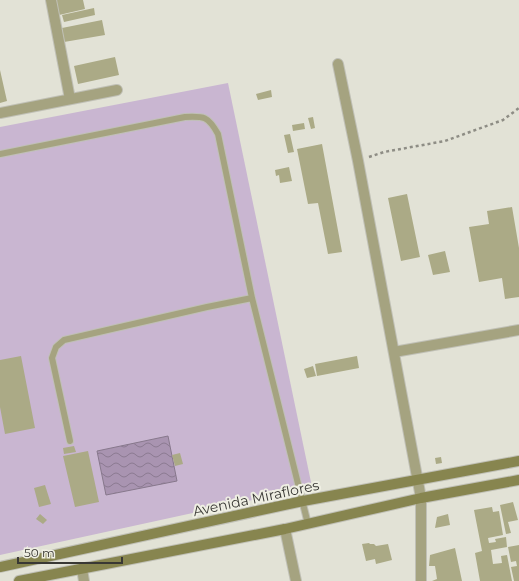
<svg xmlns="http://www.w3.org/2000/svg" width="519" height="581" font-family="Montserrat,sans-serif">
	<style>
		.green { fill: #c9b6d1 }
		.water { fill: url(#water-waves); stroke: #87788c }
		.building { fill: #abaa86 }
		.lines { fill: none; stroke-linecap: round; stroke-linejoin: round }
		.lane-casing { stroke: #c0c0b6; stroke-width: 8 }
		.street-casing { stroke: #c0c0b6; stroke-width: 12 }
		.secondary-casing { stroke: #c0c0b6; stroke-width: 12 }
		.path { stroke: #8e8d85; stroke-width: 2.5; stroke-dasharray: 3 3; stroke-linecap: butt }
		.lane { stroke: #a5a380; stroke-width: 6 }
		.street { stroke: #a5a380; stroke-width: 10 }
		.secondary { stroke: #87854f; stroke-width: 10 }
		.labels { text-anchor: middle; stroke-width: 4; stroke-linejoin: round; paint-order: stroke }
		.street-label { font-size: 14px; fill: #393834; stroke: #efefe3 }
	</style>
	<defs>
		<pattern id="water-waves" width="16" height="10" patternUnits="userSpaceOnUse"><rect width="16" height="10" fill="#a994b1"/><path d="M0 5q4-4 8 0t8 0" fill="none" stroke="#8b7a91"/></pattern>
	</defs>
	<rect width="100%" height="100%" fill="#e2e2d6"/>
	<path class="green" d="M228,83L312,487L0,555V127Z"/>
	<path class="water" d="M168,436L177,481L106,495L97,451Z"/>
	<path class="building" d="M55,0H83L85,9L59,15Z
		M94,8L95,15L64,22L62,15Z
		M102,20L105,35L64,42L62,28Z
		M115,57L119,75L78,84L74,66Z
		M0,70L7,101L0,103Z
		M271,90L272,97L258,100L256,94Z
		M313,117L315,128L311,129L308,118Z
		M304,123L305,129L293,131L292,125Z
		M290,134L294,152L288,153L284,135Z
		M322,144L342,252L328,254L318,203L308,204L297,149Z
		M289,167L292,181L280,183L279,175L276,176L275,170Z
		M407,194L420,257L401,261L388,198Z
		M512,207L519,248V297L505,299L502,278L479,282L469,227L489,224L487,211Z
		M445,251L450,272L433,275L428,255Z
		M21,356L35,428L5,434L0,407V360Z
		M357,356L359,368L317,376L315,364Z
		M313,366L316,376L307,378L304,369Z
		M74,446L76,452L64,454L63,448Z
		M88,451L99,502L75,507L63,456Z
		M180,453L183,464L175,466L172,455Z
		M441,457L442,463L436,464L435,458Z
		M45,485L51,504L39,507L34,488Z
		M513,502L518,520L508,522L511,533L506,534L500,505Z
		M492,507L493,512L499,511L503,535L488,538L489,543L496,542L495,539L506,537L507,547L491,550L493,564L502,563L501,556L507,555L512,581H480L475,553L482,551L474,510Z
		M40,514L47,520L43,524L36,519Z
		M448,514L450,525L435,528L437,517Z
		M369,543L370,544H374L376,546L388,544L392,560L376,564L375,559L366,561L362,544Z
		M519,545V581H514L511,567L517,566L516,561L511,562L508,547Z
		M455,548L462,581H432L437,579L435,566H429L430,555Z"/>
	<g class="lines">
		<defs>
			<path id="lane" d="M0,154L185,117C204,116 208,116 218,134L252,298L308,524
				M70,441L52,358L56,347L64,340L207,307L252,298"/>
			<path id="street" d="M51,0L70,99
				M338,64L358,161L421,498V581
				M0,113L117,90
				M394,352L519,330
				M285,529L296,581
				M82,569L84,581"/>
			<path id="secondary" d="M0,567L303,501L519,461
				M19,581L285,529L421,498L519,480"/>
		</defs>
		<use href="#lane" class="lane-casing"/>
		<use href="#street" class="street-casing"/>
		<use href="#secondary" class="secondary-casing"/>
		<path class="path" d="M369,157L384,152L445,141L503,120L519,108"/>
		<use href="#lane" class="lane"/>
		<use href="#street" class="street"/>
		<use href="#secondary" class="secondary"/>
	</g>
	<g class="labels">
		<g class="street-label">
			<text transform="translate(256 498) rotate(-12)" y="5">Avenida Miraflores</text>
		</g>
	</g>
	<path d="M18 557v6h104v-6" fill="none" stroke="#393834" stroke-width="2"/>
	<text x="24" y="557" font-size="12" fill="#393834" stroke="#efefe3" stroke-width="3" paint-order="stroke">50 m</text>
</svg>
